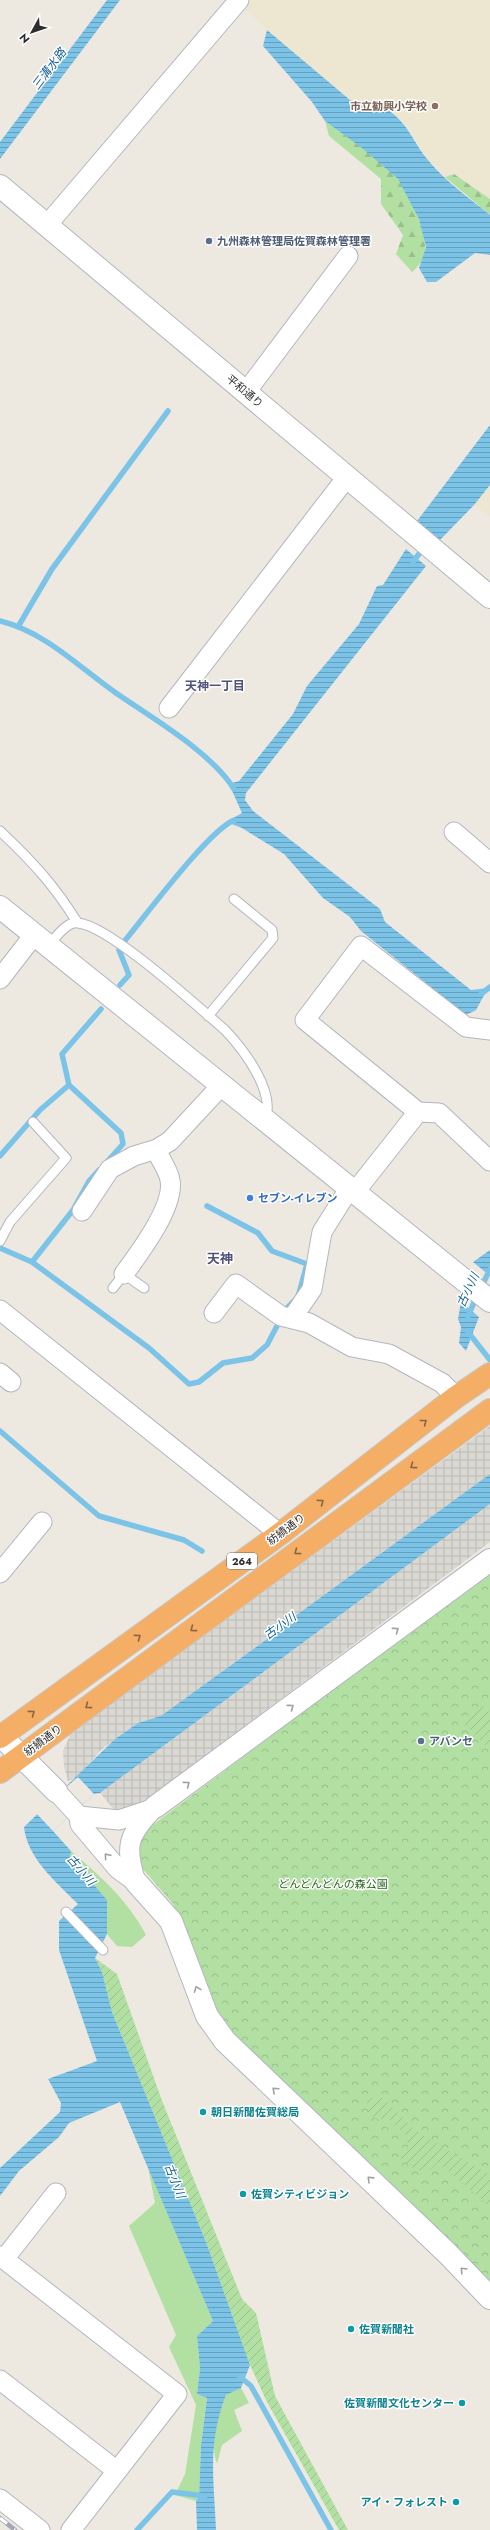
<svg xmlns="http://www.w3.org/2000/svg" width="490" height="2530" font-family="Jost,'Noto Sans JP',sans-serif">
	<style>
		.education { fill: #ede7d2 }
		.grass { fill: #b2e0a2 }
		.forest { fill: url(#forest-firs) }
		.park { fill: url(#park-crowns) }
		.garden { fill: url(#garden-furrows) }
		.plaza { fill: url(#plaza-grid) }
		.water { fill: url(#water-rules) }
		.pier { fill: #ede9e1 }
		.lines { fill: none; stroke-linecap: round; stroke-linejoin: round }
		.stream { stroke: #7cc3e8; stroke-width: 5.5 }
		.lane-casing { stroke: #b4b6bf; stroke-width: 11 }
		.street-casing { stroke: #b4b6bf; stroke-width: 21 }
		.secondary-casing { stroke: #b4b6bf; stroke-width: 24 }
		.highway-casing { stroke: #c8c8c8; stroke-width: 24 }
		.lane { stroke: #fff; stroke-width: 9 }
		.street { stroke: #fff; stroke-width: 19 }
		.secondary { stroke: #fff; stroke-width: 22 }
		.highway { stroke: #f4ae65; stroke-width: 22 }
		.rail-casing { stroke: #a4a5b6; stroke-width: 4.5 }
		.rail { stroke: #fff; stroke-width: 3; stroke-dasharray: 9; stroke-linecap: butt }
		.oneway { stroke: #876746 }
		.oneway2 { stroke: #a0a0a0 }
		.education-dot { fill: #8d6e63; stroke: #fff; stroke-width: 1.5 }
		.service-dot { fill: #5c6f8a; stroke: #fff; stroke-width: 1.5 }
		.shop-dot { fill: #3f7fe0; stroke: #fff; stroke-width: 1.5 }
		.culture-dot { fill: #0f9aa8; stroke: #fff; stroke-width: 1.5 }
		.labels { text-anchor: middle; stroke-width: 3; stroke-linejoin: round; paint-order: stroke }
		.shield { fill: #fff; stroke: #6c6c6c; stroke-width: 1 }
		.shield-label { font-size: 10px; font-weight: bold; fill: #2d2d2d }
		.education-label { font-size: 11px; font-weight: bold; fill: #785e54; stroke: #fff; text-anchor: end }
		.service-label { font-size: 11px; font-weight: bold; fill: #4e5e75; stroke: #fff; text-anchor: start }
		.street-label { font-size: 11px; fill: #2d2d2d; stroke: #fff }
		.shop-label { font-size: 11px; font-weight: bold; fill: #366cbe; stroke: #fff; text-anchor: start }
		.park-label { font-size: 11px; fill: #2a6720; stroke: #fff }
		.culture-label { font-size: 11px; font-weight: bold; fill: #0d838f; stroke: #fff; text-anchor: start }
		.water-label { font-size: 12px; font-style: italic; fill: #176298; stroke: #fff }
		.neighbourhood-label { font-size: 12px; font-weight: bold; fill: #50547c; stroke: #fff }
		.quarter-label { font-size: 13px; font-weight: bold; fill: #50547c; stroke: #fff }
	</style>
	<defs>
		<pattern id="forest-firs" width="22" height="20" patternUnits="userSpaceOnUse"><rect width="22" height="20" fill="#b2e0a2"/><path d="M5 1l3.5 6h-7zM16 11l3.5 6h-7z" fill="#99c08c"/></pattern>
		<pattern id="park-crowns" width="20" height="18" patternUnits="userSpaceOnUse"><rect width="20" height="18" fill="#b2e0a2"/><path d="M2 6a3 3 0 1 1 6 0M12 15a3 3 0 1 1 6 0" fill="none" stroke="#99c08c"/></pattern>
		<pattern id="garden-furrows" width="10" height="10" patternUnits="userSpaceOnUse"><rect width="10" height="10" fill="#b2e0a2"/><path d="M-1 1l2-2M0 10L10 0M9 11l2-2" fill="none" stroke="#99c08c"/></pattern>
		<pattern id="plaza-grid" width="8" height="8" patternUnits="userSpaceOnUse"><rect width="8" height="8" fill="#dad8d3"/><path d="M0 4h8M4 0v8" fill="none" stroke="#bbbab5"/></pattern>
		<pattern id="water-rules" width="6" height="5" patternUnits="userSpaceOnUse"><rect width="6" height="5" fill="#7cc3e8"/><path d="M0 2.5h6" fill="none" stroke="#669fbc"/></pattern>
	</defs>
	<rect width="100%" height="100%" fill="#ede9e1"/>
	<path class="education" d="M251,0H490V215L427,159L409,129L375,103L359,104L350,100L267,30L244,8Z
		M490,485V517L474,505Z"/>
	<path class="grass" d="M71,1851C100,1876 128,1900 146,1935L132,1947L117,1946L107,1934V1900L70,1857Z
		M148,2167L213,2321L197,2336L200,2368L197,2394L207,2397L201,2445L199,2496L196,2501L175,2495L185,2474L196,2405L169,2347L176,2335L129,2226L155,2203Z
		M241,2388L249,2403L234,2410L242,2431L222,2445L217,2464C209,2438 217,2420 226,2395Z"/>
	<path class="forest" d="M325,121C349,138 377,156 397,178C409,191 425,228 425,246C426,255 419,267 412,272L396,254L403,235L381,204V179L329,136Z
		M454,174L490,199V215L445,177Z"/>
	<path class="park" d="M490,1571V2284L234,2035L218,2014L173,1904L136,1861L142,1833Z"/>
	<path class="garden" d="M482,1705L490,1713V1749L460,1721Z
		M95,1958L117,1974L161,2098L242,2299L256,2313L275,2396L348,2530H339L267,2402L250,2365L206,2242L112,2012L102,1972Z
		M373,2097L383,2098L416,2131L490,2175V2207L438,2162L430,2170L415,2171L401,2158L408,2150L407,2136L390,2120L374,2118L368,2112L367,2102Z"/>
	<path class="plaza" d="M490,1426V1474L283,1626L276,1624L268,1631V1638L161,1717L138,1723L115,1739L100,1751L78,1777L68,1781L64,1767L63,1751L71,1733Z
		M490,1504V1542L162,1788L132,1809L115,1811L100,1793Z"/>
	<path class="water" d="M107,0H120L0,159V142Z
		M267,30L350,100C362,105 374,101 385,108C409,123 412,141 428,160C445,181 469,198 490,215V255L475,253L436,282H427L419,268L426,247L419,219L398,179L362,148L325,121L312,102L263,46Z
		M490,425V485L474,505L440,540L417,521Z
		M406,549L426,566L246,793L245,800L253,811L380,909L385,922L471,990L488,988L476,1010L466,1015L361,931L350,917L323,898L284,854L242,828L226,822L242,813L229,784L239,781L293,714L307,686L359,624L377,586L383,585Z
		M490,1250V1276L473,1262Z
		M461,1302L479,1317L466,1351L459,1343L461,1327L458,1319Z
		M490,1474V1504L100,1793L94,1794L53,1831L71,1851L70,1857L107,1900V1934L95,1958L102,1972L112,2012L206,2242L250,2365L241,2388L226,2395C207,2444 214,2479 216,2530H197L196,2501L199,2496L201,2445L207,2398L197,2394L200,2368L197,2336L213,2321L120,2102L69,2123L59,2137L19,2171L0,2196V2168L60,2112L61,2103L48,2079L97,2061L59,1950V1921L78,1904C57,1883 27,1858 24,1827L115,1739L138,1723L161,1716L267,1639L268,1631L276,1624L283,1625Z"/>
	<path class="pier" d="M78,1777L94,1794L53,1831L36,1813Z"/>
	<g class="lines">
		<path class="stream" d="M413,562L424,547
			M0,621C45,632 79,667 116,693C152,718 211,752 234,789
			M19,625L52,569L168,411
			M120,985L129,975L119,950L123,943C143,919 211,827 235,820
			M481,994L490,987
			M69,1085L121,1133L123,1144L106,1163
			M0,1156L40,1110L69,1085L62,1054L101,1009
			M0,1248L32,1262L149,1348L189,1384L199,1382L223,1363L252,1358L267,1345L286,1309L298,1297L307,1264L272,1251L258,1233L207,1206
			M32,1262L73,1210L89,1181L99,1170
			M481,1288L490,1269
			M468,1316L477,1296
			M468,1332L490,1360
			M0,1431L99,1516L184,1540L202,1551
			M239,2376L251,2386L331,2530
			M137,2530L172,2492L205,2496"/>
		<defs>
			<path id="lane" d="M0,831C32,861 54,885 77,922
				M48,946C55,939 66,921 78,923C110,926 197,1006 225,1030C244,1050 276,1092 265,1120
				M208,1016L273,938L272,930L234,899
				M0,1241L10,1222L66,1158L33,1122
				M113,1288L124,1274L144,1288
				M66,1912L103,1950"/>
			<path id="street" d="M47,225L239,0
				M246,392L348,256
				M169,708L347,477
				M454,832L490,863
				M0,979L34,935
				M418,1112L439,1113L490,1161
				M354,1193L418,1112L305,1020L361,946L466,1027L490,1030
				M82,1211L110,1169L134,1156L157,1149L170,1141L221,1086
				M124,1274C140,1252 175,1206 170,1180C168,1168 159,1160 157,1149
				M0,1310L280,1534
				M214,1313L236,1284L281,1316L309,1323L352,1347L389,1354L442,1383L456,1397
				M293,1317L312,1289L322,1232L349,1189
				M0,1373L11,1382
				M0,1573L42,1522
				M56,1791L79,1816L80,1824L118,1869L136,1882
				M79,1816L119,1820L152,1809
				M136,1882C124,1845 128,1835 155,1807
				M0,2256L177,2394L71,2530
				M4,2259L56,2193
				M0,2380L117,2471
				M0,2499L40,2530"/>
			<path id="secondary" d="M0,186L490,597
				M0,907L490,1301
				M0,1735L56,1791
				M155,1807L490,1560
				M136,1882L171,1921L207,2016L225,2041L448,2254L490,2298"/>
			<path id="highway" d="M0,1737L280,1534L456,1397L490,1374
				M0,1772L490,1410"/>
		</defs>
		<use href="#lane" class="lane-casing"/>
		<use href="#street" class="street-casing"/>
		<use href="#secondary" class="secondary-casing"/>
		<use href="#highway" class="highway-casing"/>
		<use href="#lane" class="lane"/>
		<use href="#street" class="street"/>
		<use href="#secondary" class="secondary"/>
		<use href="#highway" class="highway"/>
		<defs>
			<path id="rail" d="M0,2518L15,2530"/>
		</defs>
		<use href="#rail" class="rail-casing"/>
		<use href="#rail" class="rail"/>
	</g>
	<defs><path id="oneway-chevron" d="M-2-3.5L2.5 0L-2 3.5" fill="none" stroke-width="1.6" stroke-linecap="round" stroke-linejoin="round"/></defs>
	<g class="oneway">
		<use href="#oneway-chevron" transform="translate(424 1422) rotate(-38)"/>
		<use href="#oneway-chevron" transform="translate(413 1466) rotate(144)"/>
		<use href="#oneway-chevron" transform="translate(321 1502) rotate(-37)"/>
		<use href="#oneway-chevron" transform="translate(297 1552) rotate(143)"/>
		<use href="#oneway-chevron" transform="translate(193 1629) rotate(143)"/>
		<use href="#oneway-chevron" transform="translate(138 1637) rotate(-36)"/>
		<use href="#oneway-chevron" transform="translate(88 1706) rotate(143)"/>
		<use href="#oneway-chevron" transform="translate(32 1713) rotate(-37)"/>
	</g>
	<g class="oneway2">
		<use href="#oneway-chevron" transform="translate(396 1630) rotate(-36)"/>
		<use href="#oneway-chevron" transform="translate(291 1707) rotate(-37)"/>
		<use href="#oneway-chevron" transform="translate(187 1784) rotate(-37)"/>
		<use href="#oneway-chevron" transform="translate(107 1856) rotate(-131)"/>
		<use href="#oneway-chevron" transform="translate(197 1989) rotate(-111)"/>
		<use href="#oneway-chevron" transform="translate(275 2090) rotate(-137)"/>
		<use href="#oneway-chevron" transform="translate(370 2179) rotate(-136)"/>
		<use href="#oneway-chevron" transform="translate(463 2270) rotate(-134)"/>
	</g>
	<circle class="education-dot" cx="435" cy="106" r="4"/>
	<g class="service-dot">
		<circle cx="209" cy="241" r="4"/>
		<circle cx="421" cy="1741" r="4"/>
	</g>
	<circle class="shop-dot" cx="250" cy="1198" r="4"/>
	<g class="culture-dot">
		<circle cx="203" cy="2112" r="4"/>
		<circle cx="243" cy="2194" r="4"/>
		<circle cx="351" cy="2329" r="4"/>
		<circle cx="462" cy="2403" r="4"/>
		<circle cx="456" cy="2502" r="4"/>
	</g>
	<g class="labels">
		<rect class="shield" x="227" y="1553" width="30" height="16" rx="3"/>
		<g class="shield-label">
			<text x="242" y="1565">264</text>
		</g>
		<g class="education-label">
			<text x="427" y="110">市立勧興小学校</text>
		</g>
		<g class="service-label">
			<text x="217" y="245">九州森林管理局佐賀森林管理署</text>
			<text x="429" y="1745">アバンセ</text>
		</g>
		<g class="street-label">
			<text transform="translate(245 391) rotate(40)" y="4">平和通り</text>
			<text transform="translate(286 1529) rotate(-37)" y="4">紡績通り</text>
			<text transform="translate(43 1740) rotate(-37)" y="4">紡績通り</text>
		</g>
		<g class="shop-label">
			<text x="258" y="1202">セブン-イレブン</text>
		</g>
		<g class="park-label">
			<text x="333" y="1888">どんどんどんの森公園</text>
		</g>
		<g class="culture-label">
			<text x="211" y="2116">朝日新聞佐賀総局</text>
			<text x="251" y="2198">佐賀シティビジョン</text>
			<text x="359" y="2333">佐賀新聞社</text>
			<text x="454" y="2407" text-anchor="end">佐賀新聞文化センター</text>
			<text x="448" y="2506" text-anchor="end">アイ・フォレスト</text>
		</g>
		<g class="water-label">
			<text transform="translate(49 69) rotate(-53)" y="4">三溝水路</text>
			<text transform="translate(468 1290) rotate(-65)" y="4">古小川</text>
			<text transform="translate(280 1626) rotate(-36)" y="4">古小川</text>
			<text transform="translate(81 1870) rotate(49)" y="4">古小川</text>
			<text transform="translate(175 2181) rotate(68)" y="4">古小川</text>
		</g>
		<g class="neighbourhood-label">
			<text x="215" y="690">天神一丁目</text>
		</g>
		<g class="quarter-label">
			<text x="220" y="1263">天神</text>
		</g>
	</g>
	<g transform="translate(32 32) rotate(230)" stroke="#ffffff" stroke-width="3" paint-order="stroke">
	<path d="M0-3L7 15L0 10L-7 15Z" fill="#2d2d2d"/>
	<text y="-6" font-size="11" font-weight="bold" text-anchor="middle" fill="#2d2d2d">N</text>
	</g>
</svg>
